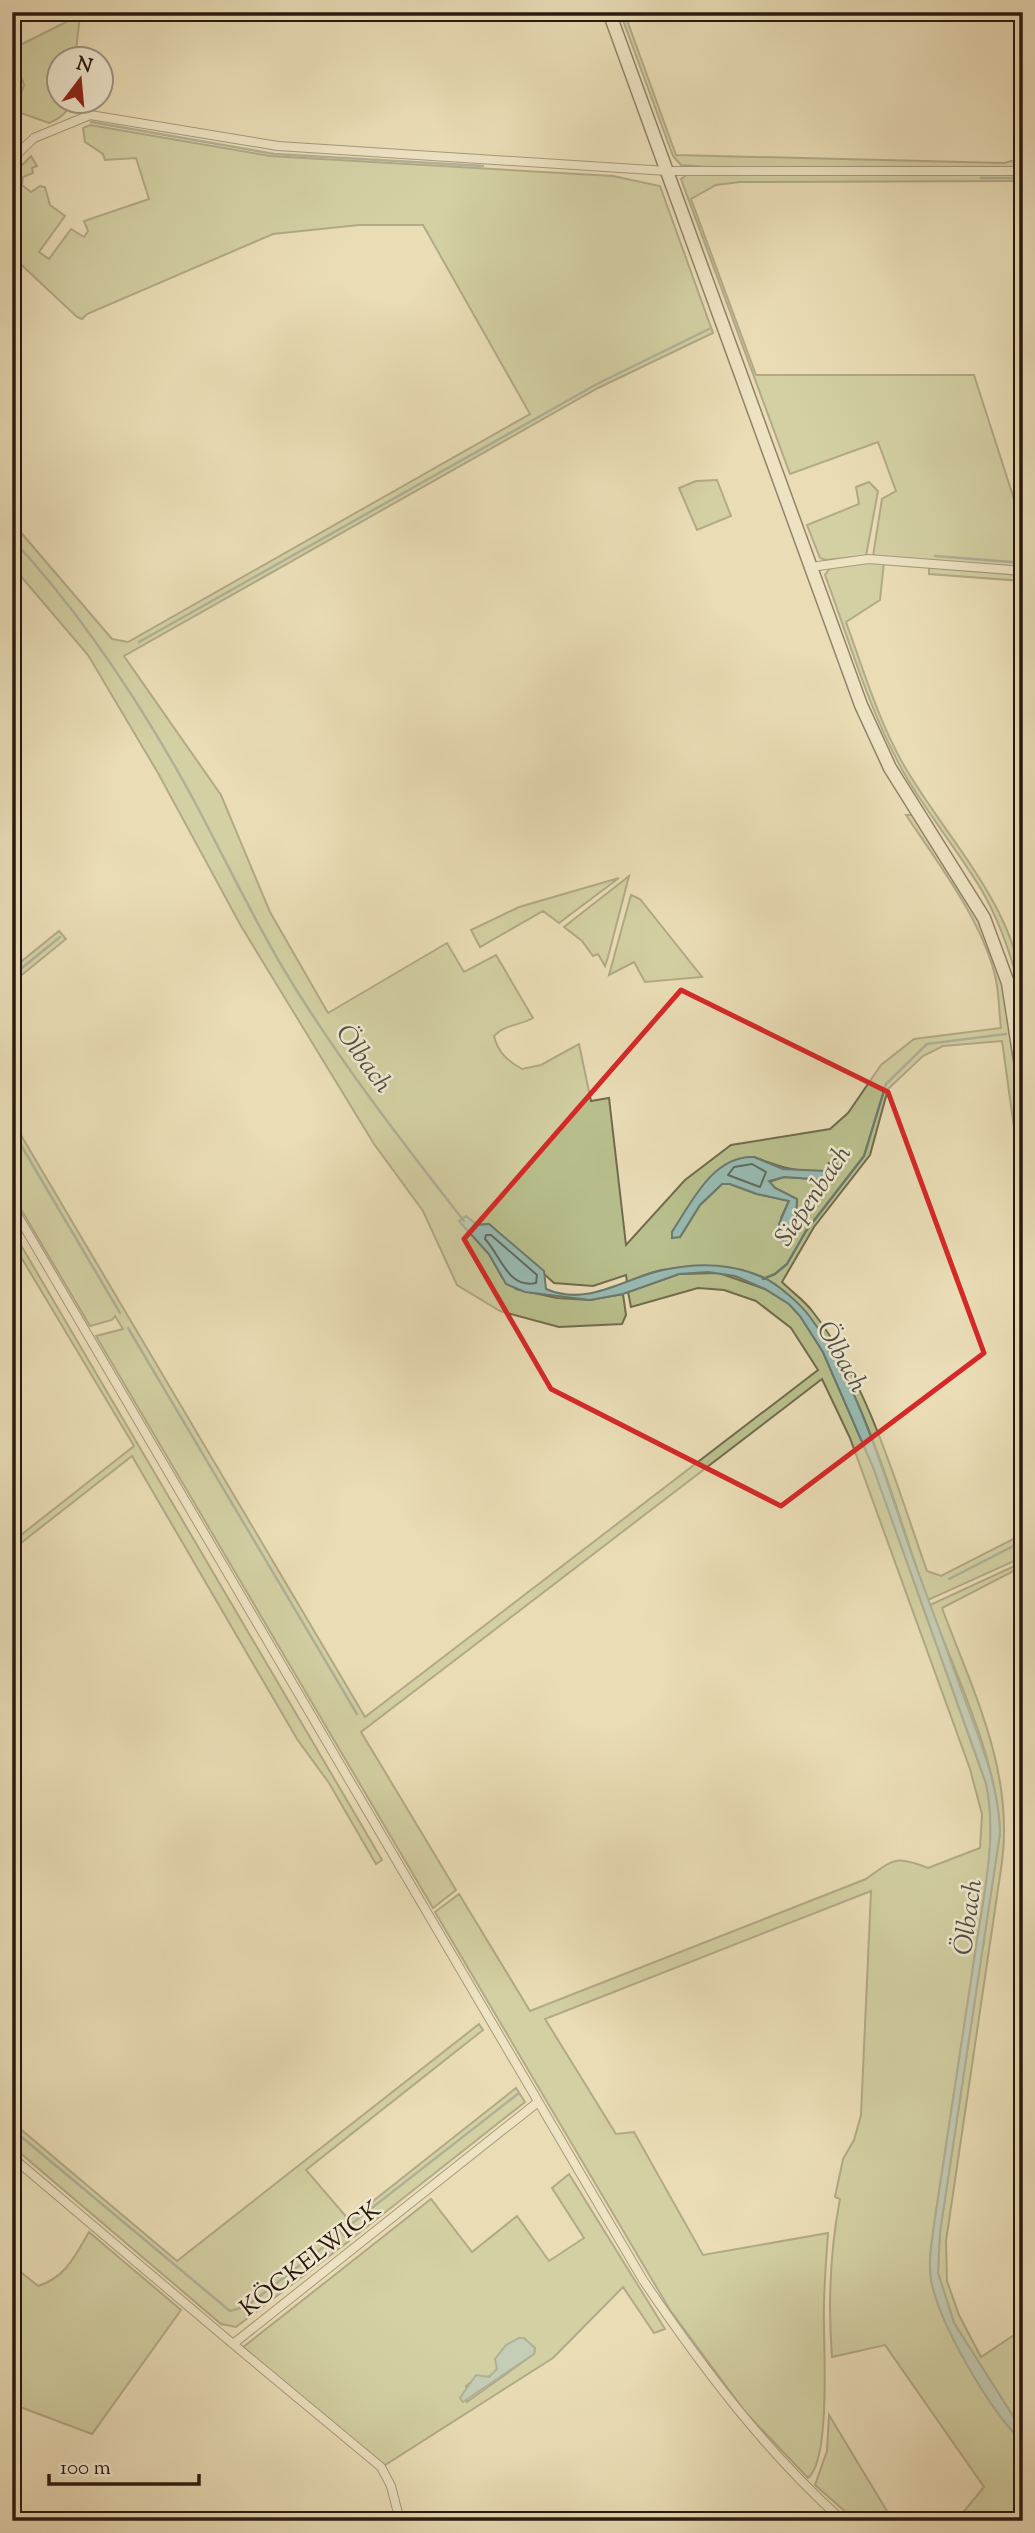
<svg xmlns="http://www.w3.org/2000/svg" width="1035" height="2533" font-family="'Sorts Mill Goudy',serif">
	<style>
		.green { fill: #b9c08d; stroke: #706c4e; stroke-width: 2; fill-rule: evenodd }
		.water { fill: #98bbb3; stroke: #6b7a71; stroke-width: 2 }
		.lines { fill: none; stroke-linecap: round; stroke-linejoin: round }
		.shore { stroke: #606a61; stroke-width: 2 }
		.stream { stroke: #6b7a71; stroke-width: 2.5 }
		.minor-casing { stroke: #584939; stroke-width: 10 }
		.secondary-casing { stroke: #28180f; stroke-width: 15 }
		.minor { stroke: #f1e9d0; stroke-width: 8 }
		.secondary { stroke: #f1e9d0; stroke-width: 12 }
		.marked { fill: none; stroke: #d62828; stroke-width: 5; stroke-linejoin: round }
		.labels { text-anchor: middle; stroke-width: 5; stroke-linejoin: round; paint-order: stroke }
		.street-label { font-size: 24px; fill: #28180f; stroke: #f1e9d0 }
		.water-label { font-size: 26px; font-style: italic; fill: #4f5148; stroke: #f1e9d0 }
	</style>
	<rect width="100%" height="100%" fill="#eaddb7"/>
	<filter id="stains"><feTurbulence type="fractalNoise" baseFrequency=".00286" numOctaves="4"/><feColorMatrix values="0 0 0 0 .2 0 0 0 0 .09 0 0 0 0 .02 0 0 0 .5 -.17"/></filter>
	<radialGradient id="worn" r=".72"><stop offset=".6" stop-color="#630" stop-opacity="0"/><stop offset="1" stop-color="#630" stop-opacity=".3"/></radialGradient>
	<path class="green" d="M620,12H624L676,155L1004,163L1023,158V168H721L681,165L673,156Z
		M80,15L75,59L60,60V102H71C68,112 59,119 49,123L15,111L24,85L12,49Z
		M90,125L270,156L613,176L660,186L713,333L598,388L124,656L221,795L270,912L328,1013L447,943L464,972L496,955L533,1018C519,1026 505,1024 494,1036C498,1053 508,1061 522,1069L541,1065L579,1044L591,1101L609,1098L626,1245L685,1180L731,1145L830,1129L848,1113L881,1065L914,1039L1001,1028C999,1012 999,995 996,980C984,923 938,863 906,815H913C934,846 958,876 975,909C1018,990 1023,1102 1023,1192L1002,1041L943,1046L923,1056L888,1089L870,1155L814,1227L782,1282C792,1292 805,1301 813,1312C869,1384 897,1487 927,1571L941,1576L1023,1534V1557L928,1600C895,1513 849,1318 762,1277C738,1266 688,1266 662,1270C650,1272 638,1278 627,1282L626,1275L593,1286L554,1283L489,1224L477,1225L466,1216L459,1221L489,1254L502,1277L516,1289L557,1298L590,1300L623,1294L626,1315L622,1324L559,1327L500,1311L457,1285L423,1211L374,1144L241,926L158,773L88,655L12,566V522L112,639L128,642L530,414L423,225H359L273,234L87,314L82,319L77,317L12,256V175L31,156L37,166L32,168L33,173L23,177L22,185L31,192L40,186L45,187L50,205L65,216L39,252L49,259L71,229L84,237L88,231L84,221L149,199L136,158L105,160L103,154L85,142L83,128ZM754,1157C778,1166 799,1174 826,1171L829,1162L828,1180L784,1177L769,1182L775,1188L797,1199L796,1216L788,1236L781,1218L789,1201L757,1194L730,1184H722L700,1205L680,1237L672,1232L689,1207Z
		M688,174H1023V181L740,182L716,185L691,199L756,375H974L1023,527V569L873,556L882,499L896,491L878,442L790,474L681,179Z
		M717,480L731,516L697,530L679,488L696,481Z
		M869,482L878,491L866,556L826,560L820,558L807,525L859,504L856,487Z
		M884,562L880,600L846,622C863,669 878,719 902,762C944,837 1023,912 1023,1003C1014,963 1002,925 981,889C957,849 927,813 904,773C869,711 850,642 825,575L832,565Z
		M929,566L1023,573V581L929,574Z
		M629,876L608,957L605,966L598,954L593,956L582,941L564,927Z
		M619,878L559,923L543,911L480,947L471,930L519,907Z
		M631,895L640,899L702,977L645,982L634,962L609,975Z
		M59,931L66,939L12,983V969Z
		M12,1120L365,1717L818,1370L791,1328L756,1301L724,1290L698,1288L631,1307L628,1292L679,1274L719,1273L765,1289L789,1304L800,1316L823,1352L873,1467L986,1784C998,1839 983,1898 975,1954C961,2044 948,2135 934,2225C932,2243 928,2261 931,2279C938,2321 991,2413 1023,2442V2521H956L984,2487L885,2345L832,2357C828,2305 830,2251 840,2199L835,2197L843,2159L854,2140L861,2115L871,1891L545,2019L616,2134L634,2132L703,2255L828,2233C826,2264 823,2295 824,2325C824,2354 830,2461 808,2478L746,2413L670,2310L435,1912L459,1894L530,2011L866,1879C894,1859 895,1855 928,1868L980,1848L982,1814L970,1769L850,1438L822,1379L361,1732L456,1890L433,1908L96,1336L123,1329L115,1316L112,1320L90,1326L12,1194Z
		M12,1230L382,1860L376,1864L329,1783L297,1739L132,1456L12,1550V1542L134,1446L12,1242Z
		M1023,1562V1566L942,1608C973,1691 1014,1772 1002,1862L946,2241L947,2281L959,2315L981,2357L1023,2329V2432L954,2323L938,2273L940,2232L1000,1833C998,1761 955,1673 930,1605Z
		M479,2024L483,2030L306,2170L349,2220L516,2088L525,2102L354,2237L343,2225L338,2228L349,2241L236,2327L221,2324L12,2146V2122L177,2261Z
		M569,2174L665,2329L654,2333L623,2287L553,2358L382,2467L242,2348L431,2199L472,2252L517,2216L549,2261L584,2238L552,2188ZM519,2339H524L535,2348L534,2354L467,2402L466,2386C476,2377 486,2380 495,2373C503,2353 499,2352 519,2339Z
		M89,2232L181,2310L92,2434L12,2404V2265L38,2286C66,2277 75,2256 89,2232Z
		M829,2415L893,2521H856L815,2485L827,2451Z"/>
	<path class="water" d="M754,1157L783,1169L826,1171L833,1160L840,1168L828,1180L784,1177L769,1181L775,1188L797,1199L796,1216L783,1240L779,1238V1224L789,1201L757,1194L730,1184H722L700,1205L680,1237L672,1238V1232C691,1203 713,1155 754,1157Z
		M466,1216L477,1225L489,1224L544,1271L546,1289C588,1307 622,1279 663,1270C695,1263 731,1263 762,1277C776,1283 800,1303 810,1317C865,1391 890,1500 923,1585C937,1623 951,1662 965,1700C981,1743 999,1787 1000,1833L940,2232L938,2273L954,2323L1023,2432V2442C991,2413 938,2322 931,2279C928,2261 932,2243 934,2225C947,2134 961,2044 975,1954C983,1898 998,1839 986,1783L873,1467L823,1352L800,1316L789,1304L765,1289L735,1276L708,1272L679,1274L623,1294L590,1300L525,1292L506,1284L489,1254L459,1221Z
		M519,2338H524L535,2348L534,2354L463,2402L460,2398L476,2375L489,2377L497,2369L495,2359L506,2345Z"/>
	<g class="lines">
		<path class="shore" d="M752,1164L766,1172L760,1187L728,1175L734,1167Z
			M486,1235H491L537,1275L536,1283C508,1289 501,1256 485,1239Z"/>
		<path class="stream" d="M91,122L274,154L483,166
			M12,171L18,165
			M981,178H1023
			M12,539C83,615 141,704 191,795C221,851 248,908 280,963C334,1054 399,1138 464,1221
			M935,556L1023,563
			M139,642L597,384L711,328
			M12,976L60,937
			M12,1130L120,1313
			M763,1279L775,1274L787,1264L806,1231L864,1156L886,1084L927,1044L1006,1034
			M128,1328L357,1714
			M949,1579L1023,1541
			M12,2129L230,2311L247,2306L339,2235
			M350,2225L519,2093"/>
		<defs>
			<path id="minor" d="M12,159L34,138L90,115L278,146L667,171H1023
				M811,567L868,559L1023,571
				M12,1206L643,2280C702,2367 764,2450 843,2521
				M12,2157L233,2344L538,2102
				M233,2344L381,2467L391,2486L400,2521"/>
			<path id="secondary" d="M609,12L861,705L890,768L984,918L1008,983L1023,1079"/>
		</defs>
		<use href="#minor" class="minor-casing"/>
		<use href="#secondary" class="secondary-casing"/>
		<use href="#minor" class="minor"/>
		<use href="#secondary" class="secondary"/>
	</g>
	<path d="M0 0H1035V2533H0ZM681,990L888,1092L984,1353L781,1506L551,1389L464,1239Z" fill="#eaddb7" fill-opacity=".55" fill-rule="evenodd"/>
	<path class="marked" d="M681,990L888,1092L984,1353L781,1506L551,1389L464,1239Z"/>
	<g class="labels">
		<g class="street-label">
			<text transform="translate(310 2258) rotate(-38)" y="8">KÖCKELWICK</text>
		</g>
		<g class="water-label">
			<text transform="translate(365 1058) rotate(54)" y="9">Ölbach</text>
			<text transform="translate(812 1195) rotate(-56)" y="9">Siepenbach</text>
			<text transform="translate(843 1356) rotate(61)" y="9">Ölbach</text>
			<text transform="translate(967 1917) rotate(-82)" y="9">Ölbach</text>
		</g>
	</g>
	<rect width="1035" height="2533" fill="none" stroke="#eaddb7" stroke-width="42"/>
	<rect x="14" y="14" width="1007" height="2505" fill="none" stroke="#28180f" stroke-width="3.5"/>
	<rect x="21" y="21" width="993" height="2491" fill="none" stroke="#28180f" stroke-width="2"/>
	<g transform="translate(80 80) rotate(16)"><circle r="33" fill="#f1e9d0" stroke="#a19583" stroke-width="2"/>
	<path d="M0-5L12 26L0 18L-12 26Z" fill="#8f2418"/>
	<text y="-10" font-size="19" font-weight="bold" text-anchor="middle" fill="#28180f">N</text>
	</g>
	<path d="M49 2474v10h150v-10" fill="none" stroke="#28180f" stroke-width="3.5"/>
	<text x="60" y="2474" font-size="21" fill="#28180f" stroke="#f1e9d0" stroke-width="5" paint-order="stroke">100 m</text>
	<rect width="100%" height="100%" filter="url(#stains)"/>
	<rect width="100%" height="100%" fill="url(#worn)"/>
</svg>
